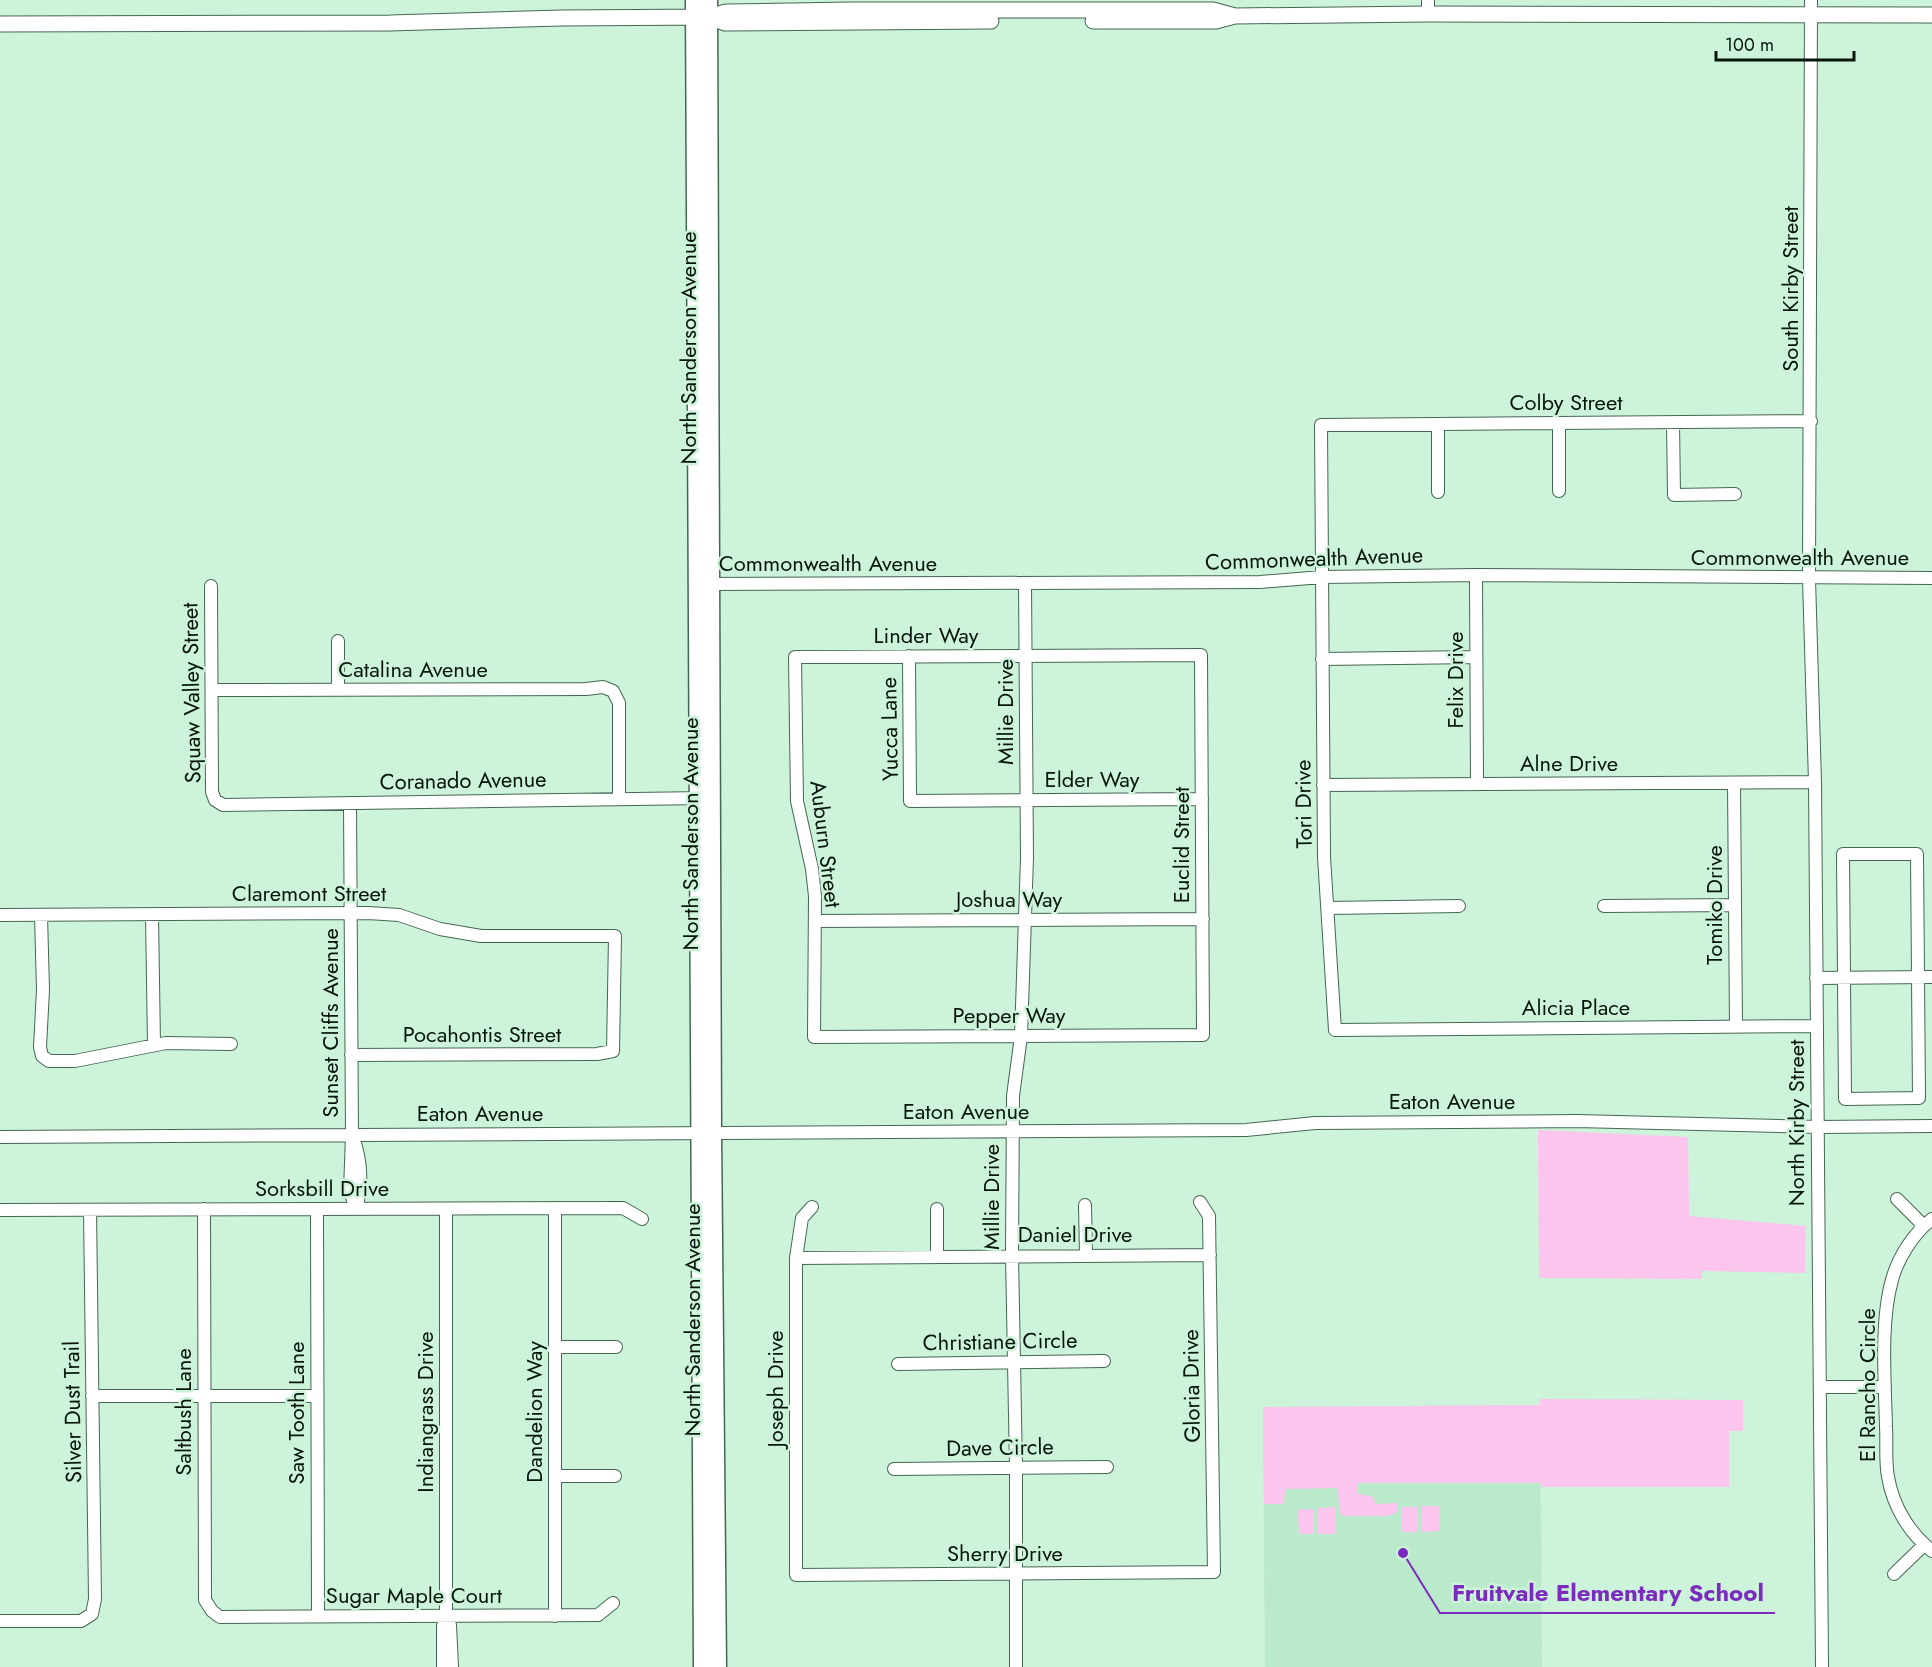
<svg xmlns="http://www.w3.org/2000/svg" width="1932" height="1667" font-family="Jost,sans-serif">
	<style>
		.built { fill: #bbe9cb }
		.green { fill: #fcc5ed }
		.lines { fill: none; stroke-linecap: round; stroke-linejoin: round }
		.minor-casing { stroke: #456752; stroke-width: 14 }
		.major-casing { stroke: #456752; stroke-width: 17 }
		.highway-casing { stroke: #456752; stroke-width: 19 }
		.minor { stroke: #fff; stroke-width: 12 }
		.major { stroke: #fff; stroke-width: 15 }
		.highway { stroke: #fff; stroke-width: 16 }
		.labels { text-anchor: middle; stroke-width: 5; stroke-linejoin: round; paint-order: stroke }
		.street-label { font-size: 22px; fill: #08160e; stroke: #cdf3da }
		.leader { fill: none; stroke: #7b2cbf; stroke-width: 2 }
		.callout-dot { fill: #7b2cbf; stroke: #cdf3da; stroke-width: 2 }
		.callout-label { font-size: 24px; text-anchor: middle; font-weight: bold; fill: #7b2cbf; stroke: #cdf3da; stroke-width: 5; stroke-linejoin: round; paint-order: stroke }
	</style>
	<rect width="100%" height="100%" fill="#cdf3da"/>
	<path class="built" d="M1540,1405L1542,1667H1265L1263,1407Z"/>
	<path class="green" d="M1538,1130L1688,1137L1689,1216L1806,1226L1805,1273L1702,1271V1279L1539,1278Z
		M1540,1399L1743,1400V1431H1729V1487H1541V1483H1357L1358,1494L1372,1496L1376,1504L1397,1503V1512L1388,1516H1345L1341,1515L1339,1509L1338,1488L1285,1489L1284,1504H1264L1263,1407L1540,1405Z
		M1422,1506H1439V1531L1422,1532Z
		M1336,1507V1534H1318V1508Z
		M1401,1507H1418V1532H1402Z
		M1314,1509V1534H1299L1298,1510Z"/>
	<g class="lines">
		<defs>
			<path id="minor" d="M1428,0V14
				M1811,0L1809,579L1815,782L1822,1667
				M1811,421L1321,425L1324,857L1335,1030L1817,1026
				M1673,422L1674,495L1735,494
				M1559,423V491
				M1438,424V492
				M1476,575L1477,784
				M703,584L1260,582L1322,577L1476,575L1932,578
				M211,586L212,792L215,800L223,805L706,798
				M338,641V690
				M1201,655L1203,1035L814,1037L815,896L812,869L797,801L795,657Z
				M909,656L910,801L1202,799
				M1322,659L1476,657
				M212,690L586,689L603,687L613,691L619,703V799
				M1734,783L1736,1027
				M1323,785L1815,782
				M350,803L352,1135L350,1191L356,1209C363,1183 362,1160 352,1135
				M1843,854H1917L1919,1098L1845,1099Z
				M1604,906L1735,905
				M1328,908L1459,906
				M152,914L154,1045
				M0,915L368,913L399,915L440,929L481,936H615L613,1051L597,1054L351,1055
				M41,915L43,990L40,1047L42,1056L49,1061H75L166,1043L231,1044
				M815,921L1203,919
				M1816,978L1932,977
				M0,1137L1246,1130L1315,1123L1577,1121L1818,1127L1932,1126
				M1897,1199L1924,1226
				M1085,1205L1086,1255
				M812,1207L802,1218L796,1258V1575L1214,1572L1209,1216L1200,1202
				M555,1208V1616
				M204,1209L205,1600L212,1611L220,1617L598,1615L613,1603
				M317,1209L318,1616
				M937,1209V1255
				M0,1210L623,1208L642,1219
				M1932,1219C1914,1233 1898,1257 1892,1280C1880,1322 1885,1382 1886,1427C1887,1443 1885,1461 1888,1477C1893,1506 1909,1533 1932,1551
				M796,1258L1210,1255
				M555,1347H616
				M898,1364L1104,1361
				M1820,1387H1885
				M92,1396H317
				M894,1469L1107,1467
				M555,1476H615
				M1894,1574L1924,1545
				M0,1621H81L92,1614L95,1599L90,1210
				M450,1625L452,1667
				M443,1667V1626L446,1616V1209
				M1016,1667V1469L1012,1255L1013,1096L1021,1036L1027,858L1025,583"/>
			<path id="major" d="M709,17L725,23L991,21
				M1093,21H1216L1235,16L1428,14L1932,15
				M0,24L390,23L561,18L709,17L726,12L849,10H1213L1235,16"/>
			<path id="highway" d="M694,0L702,1667
				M709,0L713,1133L718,1667"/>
		</defs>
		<use href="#minor" class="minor-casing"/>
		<use href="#major" class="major-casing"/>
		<use href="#highway" class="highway-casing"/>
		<use href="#minor" class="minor"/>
		<use href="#major" class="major"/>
		<use href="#highway" class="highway"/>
	</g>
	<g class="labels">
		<g class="street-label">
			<text transform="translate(1790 289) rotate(-90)" y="8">South Kirby Street</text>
			<text transform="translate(688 348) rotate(-90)" y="8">North Sanderson Avenue</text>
			<text x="1566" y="410">Colby Street</text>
			<text x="1800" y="565">Commonwealth Avenue</text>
			<text transform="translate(1314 558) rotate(-2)" y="8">Commonwealth Avenue</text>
			<text x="828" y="571">Commonwealth Avenue</text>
			<text x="926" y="643">Linder Way</text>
			<text x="413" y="677">Catalina Avenue</text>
			<text transform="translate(1455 680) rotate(-90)" y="8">Felix Drive</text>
			<text transform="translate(191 693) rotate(-91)" y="8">Squaw Valley Street</text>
			<text transform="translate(1005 712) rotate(-90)" y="8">Millie Drive</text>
			<text transform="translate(889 729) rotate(-91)" y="8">Yucca Lane</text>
			<text x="1569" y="771">Alne Drive</text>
			<text x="1092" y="787">Elder Way</text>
			<text transform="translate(463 780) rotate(-1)" y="8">Coranado Avenue</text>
			<text transform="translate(1303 804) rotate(-91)" y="8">Tori Drive</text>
			<text transform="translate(690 834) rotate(-90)" y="8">North Sanderson Avenue</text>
			<text transform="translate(826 844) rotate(83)" y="8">Auburn Street</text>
			<text transform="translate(1181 845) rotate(-90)" y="8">Euclid Street</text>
			<text x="309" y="901">Claremont Street</text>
			<text x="1009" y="907">Joshua Way</text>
			<text transform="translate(1714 905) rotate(-90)" y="8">Tomiko Drive</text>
			<text x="1576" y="1015">Alicia Place</text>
			<text x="1009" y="1023">Pepper Way</text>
			<text transform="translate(330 1023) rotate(-90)" y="8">Sunset Cliffs Avenue</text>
			<text x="482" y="1042">Pocahontis Street</text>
			<text x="1452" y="1109">Eaton Avenue</text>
			<text x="966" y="1119">Eaton Avenue</text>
			<text x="480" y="1121">Eaton Avenue</text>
			<text transform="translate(1796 1123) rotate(-90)" y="8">North Kirby Street</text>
			<text x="322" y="1196">Sorksbill Drive</text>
			<text transform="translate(991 1197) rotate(-90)" y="8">Millie Drive</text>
			<text x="1075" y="1242">Daniel Drive</text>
			<text transform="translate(692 1320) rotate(-90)" y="8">North Sanderson Avenue</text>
			<text transform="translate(1000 1341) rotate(-1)" y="8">Christiane Circle</text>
			<text transform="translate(1867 1385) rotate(-90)" y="8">El Rancho Circle</text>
			<text transform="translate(1191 1386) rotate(-91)" y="8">Gloria Drive</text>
			<text transform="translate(775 1389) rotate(-90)" y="8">Joseph Drive</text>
			<text transform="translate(72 1412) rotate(-91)" y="8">Silver Dust Trail</text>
			<text transform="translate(183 1412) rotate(-90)" y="8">Saltbush Lane</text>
			<text transform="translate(425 1412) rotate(-90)" y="8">Indiangrass Drive</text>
			<text transform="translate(534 1412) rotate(-90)" y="8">Dandelion Way</text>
			<text transform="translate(296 1413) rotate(-90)" y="8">Saw Tooth Lane</text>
			<text transform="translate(1000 1447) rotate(-1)" y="8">Dave Circle</text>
			<text x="1005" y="1561">Sherry Drive</text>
			<text x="414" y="1603">Sugar Maple Court</text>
		</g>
	</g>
	<path class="leader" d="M1403 1553L1440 1613H1775"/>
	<circle class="callout-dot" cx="1403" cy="1553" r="6"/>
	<g class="callout-label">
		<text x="1608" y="1601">Fruitvale Elementary School</text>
	</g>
	<path d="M1716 51v9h138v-9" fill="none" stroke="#08160e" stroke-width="3"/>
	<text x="1725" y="51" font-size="18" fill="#08160e" stroke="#cdf3da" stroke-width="4.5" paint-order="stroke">100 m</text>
</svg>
